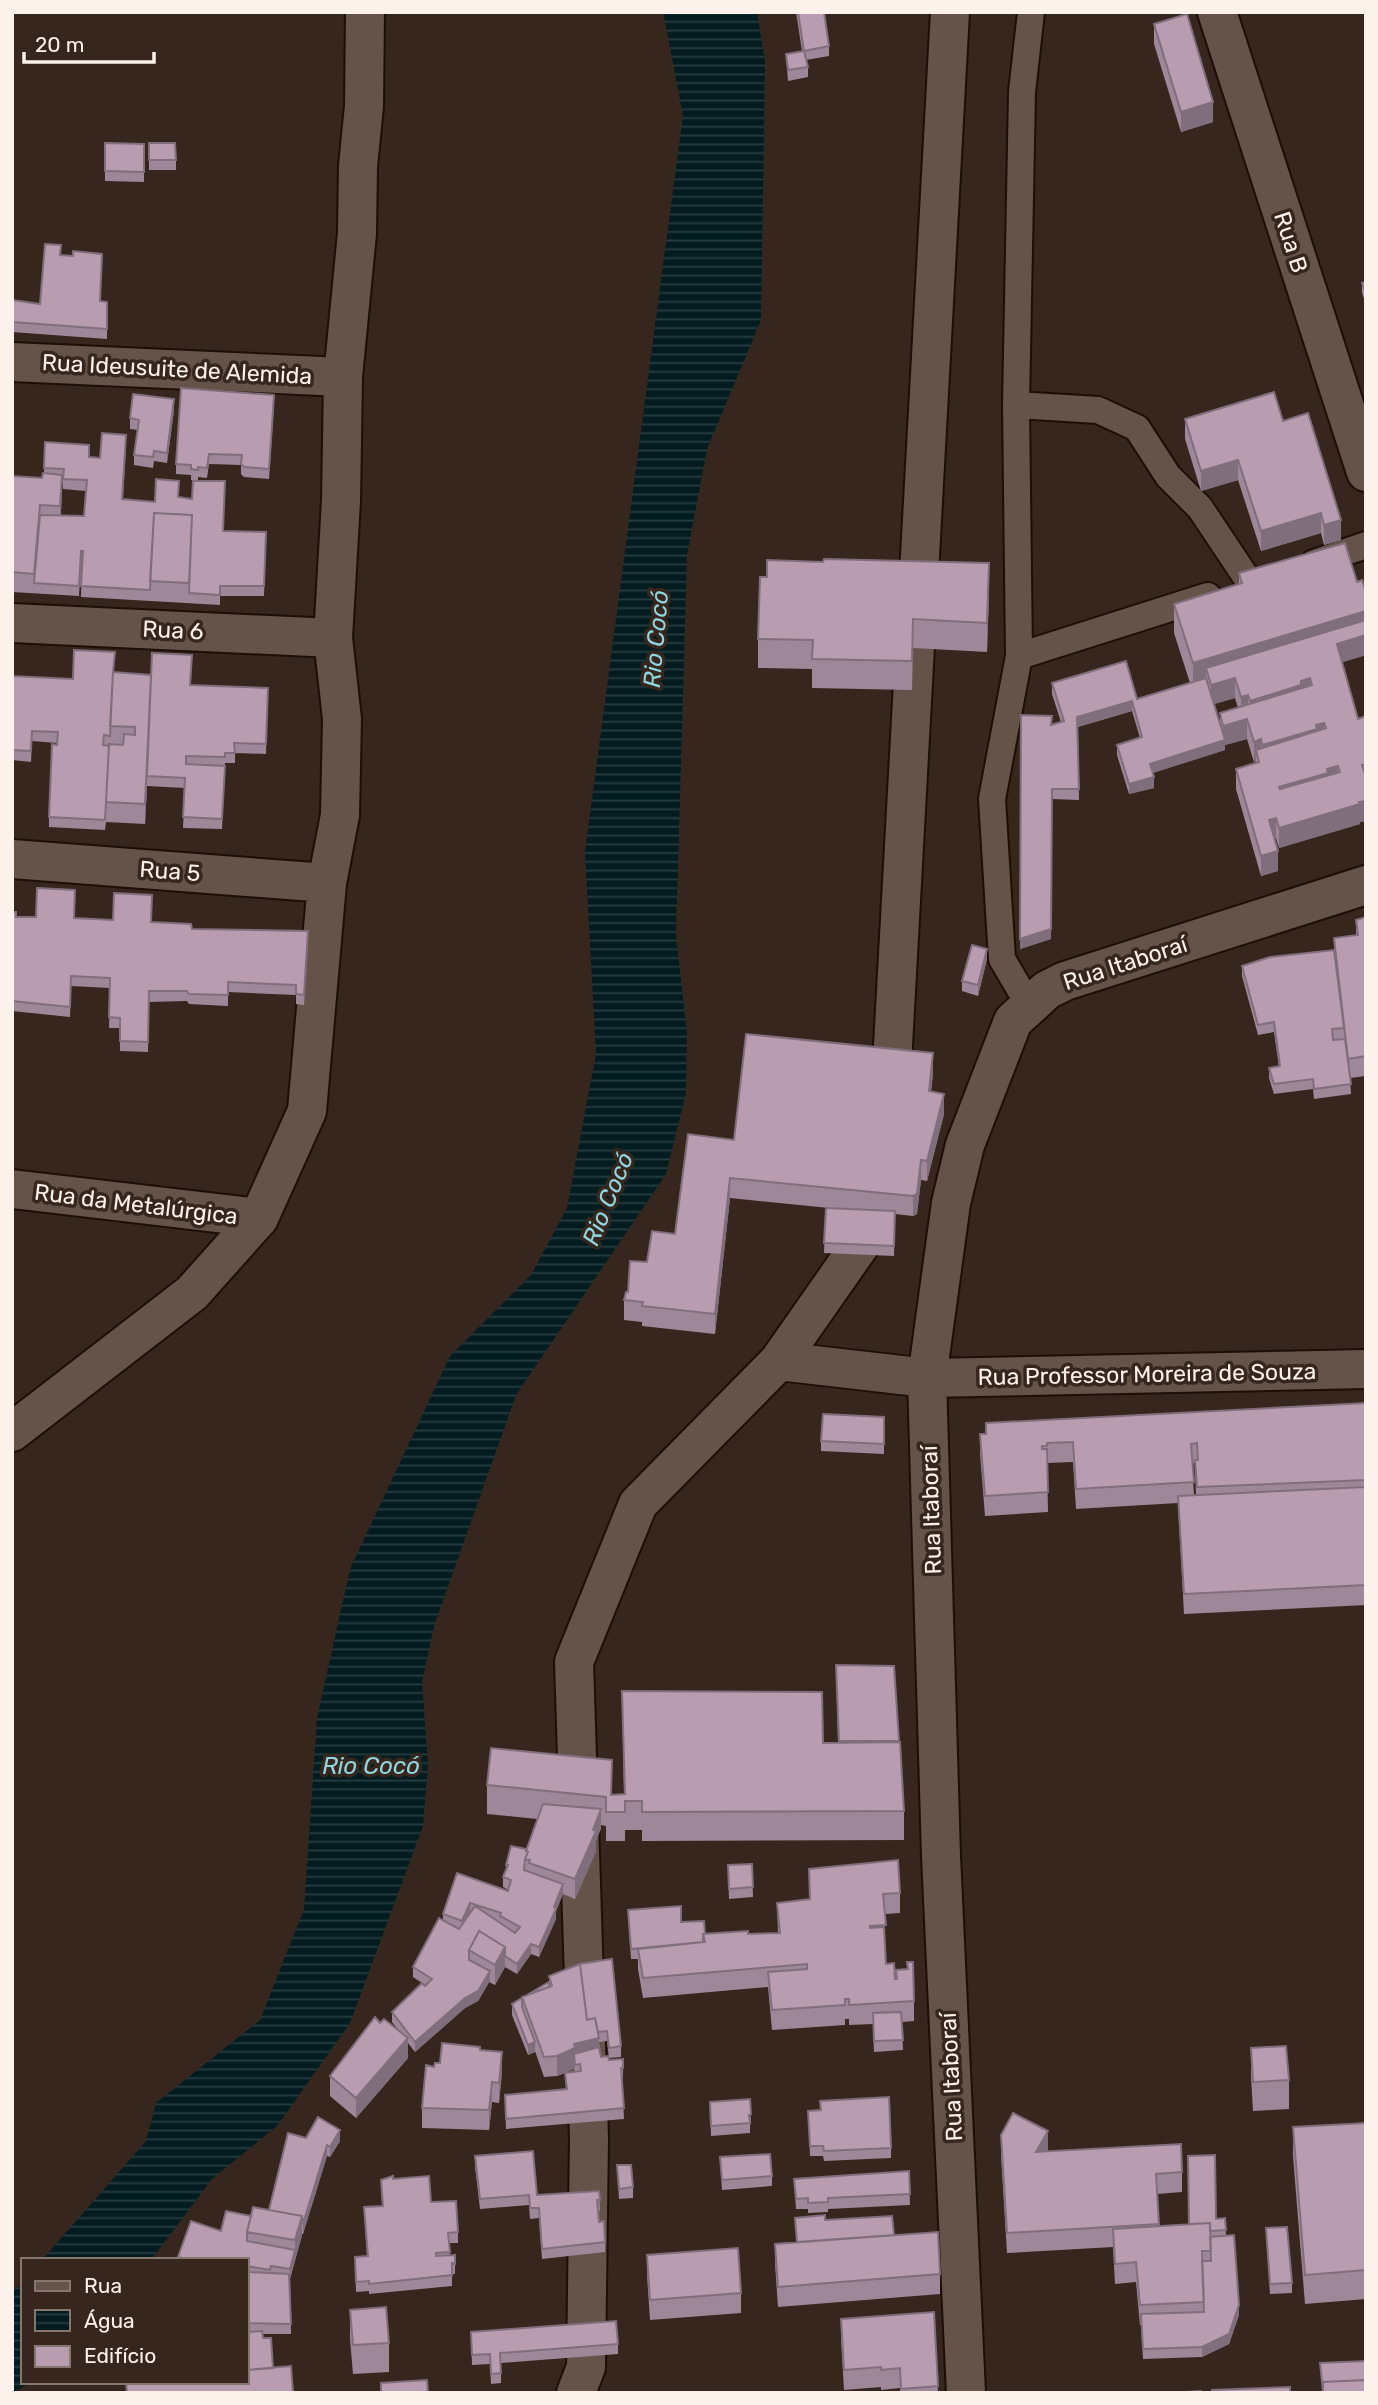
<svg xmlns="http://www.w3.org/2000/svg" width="1378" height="2405" font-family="Rubik,sans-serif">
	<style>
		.water { fill: url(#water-rules) }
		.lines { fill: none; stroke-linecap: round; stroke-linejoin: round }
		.service-casing { stroke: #1d0e07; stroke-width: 30 }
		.minor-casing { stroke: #1d0e07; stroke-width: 42 }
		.service { stroke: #655349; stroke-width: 26 }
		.minor { stroke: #655349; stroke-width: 38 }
		.wall { fill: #9e8798; fill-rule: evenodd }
		.shaded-wall { fill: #816e7c }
		.building { fill: #b89db1; stroke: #816e7c; stroke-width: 2; fill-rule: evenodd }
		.labels { text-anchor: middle; stroke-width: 7; stroke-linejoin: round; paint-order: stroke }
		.street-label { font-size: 23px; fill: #fcf1eb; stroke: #36261d }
		.water-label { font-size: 24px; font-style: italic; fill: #90d6e1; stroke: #36261d }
	</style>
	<defs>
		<pattern id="water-rules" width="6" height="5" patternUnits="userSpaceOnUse" patternTransform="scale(1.75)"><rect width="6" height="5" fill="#021c20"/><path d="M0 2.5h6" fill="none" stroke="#283d41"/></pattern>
	</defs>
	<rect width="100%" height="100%" fill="#36261d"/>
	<path class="water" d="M663,12H757L765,62L761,320L707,449L687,555L676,935L687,1033L686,1093L666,1174L516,1395L434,1626L422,1682L428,1765L423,1826L350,2023L277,2126L212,2179L151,2260H42L146,2141L156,2103L260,2020L304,1909L317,1718L350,1569L450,1356L531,1275L567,1208L596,1054L585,852L683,115Z
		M23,2282V2382H33L12,2393V2292Z"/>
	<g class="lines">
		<defs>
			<path id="service" d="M1016,405L1098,410L1137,428L1168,476L1200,508L1250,583
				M1314,563L1366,545
				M1019,656L1208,596
				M1029,1005L1002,959L992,799L1019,656L1016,405L1022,92L1031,12"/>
			<path id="minor" d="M1217,12L1366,472
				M12,362L343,377
				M12,623L333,638
				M12,859L327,883
				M890,1100L950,12
				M12,1189L259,1218
				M779,1361L927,1378L1366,1369
				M12,1432L192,1293L259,1218L307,1111L327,883L340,815L342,719L333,638L341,501L343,377L357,233L358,166L364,106L365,12
				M576,2393L586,2367L589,2138L574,1662L638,1504L779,1361L860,1245L869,1204
				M966,2393L941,1856L927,1378L951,1203L965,1145L1013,1021L1047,990L1065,981L1366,885"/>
		</defs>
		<use href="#service" class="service-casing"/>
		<use href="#minor" class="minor-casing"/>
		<use href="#service" class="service"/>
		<use href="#minor" class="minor"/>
	</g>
	<path class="wall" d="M796,12H824L829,46V56L806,60L808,67V77L788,81L786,54L802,51Z
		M1154,24L1213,122L1181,132L1154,44Z
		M105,143L144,144V182L105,181Z
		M149,143L176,160V170H149Z
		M61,255L101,301L107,302V339L12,332V300L40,304Z
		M1366,282V304L1362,293V283Z
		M274,406L269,479L244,477L241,474V465L209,464L207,478L198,477V480H191V475L176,474V464Z
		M174,410L167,463L154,461L153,468L134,465V455L138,430L130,429V418Z
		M1185,419L1283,421L1341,540L1324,545L1321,533L1261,551L1238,480L1201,491L1185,439Z
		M45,442L89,457L100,458L126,445L123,499L155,502L179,498L223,531L266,532L264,596H220V605L81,597L82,562H81L79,596L12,592V476L42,478L44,473ZM62,479L63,489L86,491L84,516L61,515Z
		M1239,573L1357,582L1366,592V655L1342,662L1358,719L1366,716V821L1360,822V824L1279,848L1276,838L1275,839L1278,871L1261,876L1236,789V769L1256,763V761L1254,762L1247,739L1225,745V750L1152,773L1154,788L1129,794L1117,755V745L1140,738L1132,711L1078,727L1079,800L1052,799L1051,939L1020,949L1051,725L1061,722L1052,694V683L1137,699L1190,683L1174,633V604L1239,584ZM1235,698L1238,708L1220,713V723L1214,704Z
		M989,592L987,652L913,648L912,690L812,688V669L758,668V639Z
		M192,665L190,685L268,688L266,754L235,753V763H225L222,829L183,828L185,788L147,786L145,824L106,822L105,830L49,827V817L57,743L32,741L31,762L12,760V676L73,679L114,672L151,675Z
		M12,912L16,917L152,922L192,929L308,941L304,1005L296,1004V995L228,992V1006L189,1004L187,1001L149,1002L148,1052L120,1051V1028H109L110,988L71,986L70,1017L12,1011Z
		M1366,917V1076L1350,1078L1351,1094L1314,1099L1313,1089L1274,1094L1269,1078V1068L1279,1067L1274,1032L1258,1035L1242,976V966L1334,950V938L1356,935V920Z
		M987,959L978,996L962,991V981Z
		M933,1073L931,1091L944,1114L927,1181L921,1180L917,1214L913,1216L895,1214L894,1256L824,1253L826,1208H829L730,1198L715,1334L642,1326V1322L624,1320V1300L628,1292L647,1262L675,1234L734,1140Z
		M1366,1403V1605L1184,1614L1178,1503L1076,1509L1073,1462L1047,1463L1048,1512L985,1516L980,1454V1434ZM1195,1463L1196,1495H1194L1192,1464Z
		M884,1417V1454L821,1451V1441Z
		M836,1665L894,1666L904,1811V1840L642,1841V1830H625V1841H606V1826L601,1825L596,1841V1851L575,1899L563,1894L556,1911V1919L539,1957L531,1954L517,1974L505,1967L495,1985L489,1982L478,2001L465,2008L415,2052L408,2043V2058L356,2118L330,2096V2076L380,2023L399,2031L392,2022V2012L422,1983L413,1977V1967L443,1920V1914L457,1873L508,1891L509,1890L503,1887V1877L506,1870V1865L526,1849L537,1819L487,1814V1785L612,1794H624L622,1691L823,1743H838Z
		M752,1864L753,1897L729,1899L728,1865Z
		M809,1869L900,1893V1913L885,1914V1945L886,1964L895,1979H896V1970L914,2001V2021L902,2022L903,2050L874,2052L873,2024L849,2025V2019H845V2025L772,2030L768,1987L643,1998L638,1969V1959H631L628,1910L681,1922L705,1934H748L778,1933L777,1903L809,1900Z
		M575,1966L621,2046V2057L609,2058L607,2041L599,2042L601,2057L623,2068V2078H622L624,2119L506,2129L505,2095L566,2089L565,2073L557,2076L544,2077L535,2051V2052L528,2055L512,2015V2004L549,1982V1976ZM574,2068L575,2072L565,2073Z
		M1251,2048L1289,2080V2109L1253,2111L1251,2077Z
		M480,2051L502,2072L499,2103L492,2102L489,2130L422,2128V2108L434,2067L440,2063Z
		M750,2099L751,2124L750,2125V2133L711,2136L710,2102Z
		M820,2101L891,2148V2158L824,2161L823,2156H810L808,2111L820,2110Z
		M1366,2123V2299L1305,2304L1293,2156V2127Z
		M1001,2135L1048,2151L1047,2152L1182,2172V2192L1157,2194L1159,2226L1189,2224L1216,2219L1225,2218L1226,2236L1239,2315L1229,2344L1202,2357L1143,2359L1141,2325H1140L1136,2282L1115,2284L1113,2247L1007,2253L1001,2155Z
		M306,2138L340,2141L330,2157L327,2156L303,2234H302L290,2279L291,2334H262L273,2368L293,2393H126V2382H247V2260H178V2257L221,2231L251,2216L269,2210Z
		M475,2156L537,2195L599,2191L600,2211H598L599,2222L605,2242V2252L542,2259L539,2218L530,2219L529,2205L480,2209L475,2166Z
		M720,2157L772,2176V2186L722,2190Z
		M617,2165L633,2187V2198L619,2199Z
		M909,2171L910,2205L828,2209V2212L808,2213V2209H796L794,2179Z
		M393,2179L431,2202L458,2232V2243H449L450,2255L455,2264V2274H452V2286L369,2294V2291L356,2292L355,2257H367L364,2207L382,2206L381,2180Z
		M795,2218L825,2220L894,2235L940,2274V2294L778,2307L775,2264V2244L797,2242Z
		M1266,2228L1292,2283V2293L1270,2294Z
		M647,2255L741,2293V2313L650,2320L647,2275Z
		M350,2310L389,2343V2372L353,2374L350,2339Z
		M934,2312L938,2393H900V2388L881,2390V2387L844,2390L841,2339V2319Z
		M471,2332L618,2344V2354L501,2363V2383L491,2384L490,2364L472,2365Z"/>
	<path class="shaded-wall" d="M1213,102V122L1181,132V112Z
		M174,399V410L167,463V453Z
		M1238,460V480L1201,491V471Z
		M62,475V495L60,526V506Z
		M1321,513V533L1261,551V531Z
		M1341,520V540L1324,545V525Z
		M989,563V592L987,652V623Z
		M1366,611V655L1337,664V649L1235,680V698L1211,705V685L1206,668V688L1193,692V663Z
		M1310,678V698L1250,721V701Z
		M1248,695V715L1241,717V697Z
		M1132,701V711L1077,727V717Z
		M1247,719V739L1225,745V750L1150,774V764L1223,741V726Z
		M1324,723V743L1262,765V745Z
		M1261,739V759L1256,750V761L1254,762V742Z
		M1338,766V786L1279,807V787Z
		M147,776V786L145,824V804Z
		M1154,777V788L1129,794V784Z
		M1052,789L1051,939L1020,949V939Z
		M1366,801V821L1360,822V824L1279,848V828Z
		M1276,818V838L1269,840V820Z
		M1278,851V871L1261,876V856Z
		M987,949V959L978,996V985Z
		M933,1053V1073L929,1111V1091Z
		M944,1094V1114L927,1181V1161Z
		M921,1160V1180L917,1214L913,1216V1196Z
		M730,1178V1198L715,1334V1314Z
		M601,1809V1829L596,1841V1851L575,1899V1879Z
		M563,1884V1894L556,1911V1919L539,1957V1947Z
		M470,1903V1913L462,1932V1921Z
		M531,1944V1954L517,1974V1964Z
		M505,1947V1967L495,1985V1965Z
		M490,1971V1981L478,2001L465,2008L415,2052V2042Z
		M408,2038V2058L356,2118V2098Z
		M599,2038V2058L575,2063V2068L557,2076V2056L574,2044Z
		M535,2042V2052L528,2055V2045Z
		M502,2052V2072L499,2103V2083Z
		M492,2082V2102L489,2130V2110Z
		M340,2130V2141L330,2157V2147Z
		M1048,2131V2151L1036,2172V2152Z
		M327,2145V2156L303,2234V2224Z
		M302,2216V2236L290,2279V2269L295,2250V2240Z
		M1239,2305V2315L1229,2344L1202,2357V2347Z"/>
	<path class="building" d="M798,12H824L829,46L804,51Z
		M1187,14L1213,102L1181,112L1154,24Z
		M804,51L808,67L788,70L786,54Z
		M105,143L144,144V172L105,171Z
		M149,143H175L176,160H149Z
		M45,244L61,245L60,255L73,256V251L102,254L100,301L107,302V329L12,322V300L40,304Z
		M1366,282V294L1362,283Z
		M181,388L274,395L269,469L244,467L241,464L242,455L209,454L207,468L198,467V470L191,469V465L176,464Z
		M1274,392L1283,421L1308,413L1341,520L1324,525L1321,513L1261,531L1238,460L1201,471L1185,419Z
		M133,394L174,399L167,453L154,451L153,457L134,455L139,420L130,418Z
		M102,433L126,435L122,499L155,502L156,479L179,481L178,497L192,499L193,481H225L223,531L266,532L264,586H220V595L189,593L192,515L154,513L150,590L81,586L83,551H81L79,586L34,583L40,515L84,516L87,480L63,479L64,469L44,468L45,442L89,445V457L100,458Z
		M43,473L62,475L60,506L40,505L34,574L12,572V476L42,478Z
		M154,513L192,515L189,583L150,581Z
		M1345,543L1357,582L1362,580L1366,592V611L1193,663L1174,604L1242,583L1239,573Z
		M824,559L989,563L987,623L913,619L912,661L812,659L813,640L758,639L760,577H767V560L823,562Z
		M1366,620V635L1337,644L1358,719L1366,716V764L1362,765L1366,777V801L1359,802L1360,804L1279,828L1276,818L1269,820L1278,851L1261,856L1236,769L1259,762L1256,750L1326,728L1324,723L1316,725L1317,729L1262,745L1261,739L1254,742L1247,719L1223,726L1220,713L1312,685L1310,678L1301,681V685L1250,701L1248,695L1241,697L1235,678L1211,685L1206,668ZM1338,766L1340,772L1280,789L1279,787L1328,773L1327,769Z
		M74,650L115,652L113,672L110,736L104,735L103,745L109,746L105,820L49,817L52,744L57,745L58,732L32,731L31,751L12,750V676L73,679Z
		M152,653L192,655L190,685L268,688L266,744L234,743L235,753H225V757L186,756V764L225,766L222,819L183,817L185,778L147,776Z
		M1126,661L1137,699L1206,678L1225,740L1150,764L1154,777L1129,784L1117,745L1142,737L1132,701L1077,717L1079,789H1052L1051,929L1020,939L1021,715L1052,716L1051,725L1064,721L1052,683Z
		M113,672L151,675L145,804L106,802L109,744L123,745L124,734L135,735V727L110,726Z
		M37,888L75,890L74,918L113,920L114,893L152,895L151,922L191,924L192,929L308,931L304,995L296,994V985L228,982V995L189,994L187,991H149L148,1042L120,1041V1018L109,1017L110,978L71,976L70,1007L12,1001V912H16V917H36Z
		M1366,917V1056L1348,1059L1334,938L1358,935L1356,920Z
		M972,945L987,949L978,985L962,981Z
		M1334,950L1344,1028L1332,1029L1333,1040L1345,1039L1351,1084L1314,1089L1313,1079L1274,1084L1269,1068L1280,1066L1274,1022L1258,1025L1242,966L1270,957Z
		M746,1034L933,1053L929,1091L944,1094L927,1161L921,1160L917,1194L913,1196L730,1178L715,1314L642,1306L643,1302L624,1300L626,1292H628L630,1261L647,1262L652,1231L675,1234L688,1134L734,1140Z
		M826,1208L895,1211L894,1246L824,1243Z
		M1366,1403V1480L1197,1487L1195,1460H1198L1197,1443L1191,1444L1194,1482L1076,1489L1073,1442L1047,1443V1446H1042V1449H1047L1048,1492L985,1496L980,1434H986V1423Z
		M823,1414L884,1417V1444L821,1441Z
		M1366,1487V1585L1184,1594L1178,1496Z
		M836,1665L894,1666L899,1741H839Z
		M622,1691L822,1692L823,1743L900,1742L904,1811L642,1812V1801H625V1812H606V1797L487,1785L491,1748L612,1760L611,1795L625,1794Z
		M543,1804L601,1809L593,1830L596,1831L575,1879L529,1863L530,1860L525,1859L528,1852L526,1851Z
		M511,1846L526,1849V1851L528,1852L525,1859L524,1870L563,1884L554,1907L556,1909L539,1947L531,1944L517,1964L505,1956V1947L479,1931L469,1950V1960L490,1971L478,1991L465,1998L415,2042L392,2012L422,1983L425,1986L432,1979L413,1967L439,1918L459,1929L475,1906L515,1933L520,1927L500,1916L501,1913L470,1903L462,1921L443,1914L457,1873L508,1891L511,1880L503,1877L508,1865H506Z
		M898,1860L900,1893L883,1894L886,1925L870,1926V1928L884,1927L886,1964L894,1963L895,1979H897L896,1970L908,1969L907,1962H913L914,2001L849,2005V1999H845V2005L772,2010L768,1972L807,1969V1964L643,1978L638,1949L705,1942L703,1934L748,1931V1934L780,1933L777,1903L810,1899L809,1869Z
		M752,1864L753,1887L729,1889L728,1865Z
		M681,1906V1922L704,1921L705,1934H703V1942L631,1949L628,1910Z
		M479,1931L505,1947L495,1965L469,1950Z
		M612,1959L621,2046L609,2048L607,2031L598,2032L595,2018L587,2020L580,1964L575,1966L579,1964Z
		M580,1964L587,2020L595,2018L599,2038L574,2044L575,2048L557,2056L544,2057L522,1997L552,1986L549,1976Z
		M549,1982V1987L527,1995Z
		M522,1998V2007L535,2042L528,2045L512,2004Z
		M901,2012L903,2040L874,2041L873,2013Z
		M375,2017L380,2023L384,2019L408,2038L356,2098L330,2076Z
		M442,2043L480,2047V2050L502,2052L499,2083L492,2082L489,2110L422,2108L426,2065L434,2067L435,2063H440Z
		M1286,2046L1289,2080L1253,2082L1251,2048Z
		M599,2047L601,2057L608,2056L609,2060L623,2059V2068H621L624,2108L506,2119L505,2095L567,2089L565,2073L581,2071L580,2064L575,2065L574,2054Z
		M889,2097L891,2148L824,2151L823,2146H810L808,2111L821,2110L820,2101Z
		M750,2099L751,2114L749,2115L750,2123L711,2126L710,2102Z
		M1013,2113L1048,2131L1036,2152L1181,2144L1182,2172L1156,2174L1159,2224L1007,2233L1001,2135Z
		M318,2117L340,2130L330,2147L327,2145L303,2224L302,2216L269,2210L288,2133L306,2138Z
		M1366,2123V2270L1305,2275L1293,2127Z
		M533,2151L537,2195L599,2191L600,2200H597L599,2222L604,2221L605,2242L542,2249L539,2208H530L529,2195L480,2199L475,2156Z
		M770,2154L772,2176L722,2180L720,2157Z
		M1215,2155L1216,2219L1225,2218L1226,2230L1210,2231V2223L1189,2224L1188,2156Z
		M617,2165H631L633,2187L619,2189Z
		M909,2171L910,2194L828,2198V2202L808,2203V2198L796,2199L794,2179Z
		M393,2176V2179L429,2176L431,2202L456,2201L458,2232L448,2233L450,2252L436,2253V2256L455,2255V2264L452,2263V2275L369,2284V2281L356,2282L355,2257L368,2256L364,2207L383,2206L381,2180Z
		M253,2207L302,2216L295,2240L247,2232Z
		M226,2211L251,2216L247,2232V2241L295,2250L290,2269L271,2266L270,2270L247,2266V2260H191L178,2257L191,2221L221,2231Z
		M825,2215V2220L892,2216L894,2235L797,2242L795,2218Z
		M1210,2223L1211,2251H1202L1204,2302L1140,2305L1136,2262L1115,2264L1113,2229Z
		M1287,2227L1292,2283L1270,2284L1266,2228Z
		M938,2232L940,2274L778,2287L775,2244Z
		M1234,2235L1239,2305L1229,2334L1202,2347L1143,2349L1141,2314L1204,2312L1202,2261H1211L1210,2237Z
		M738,2248L741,2293L650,2300L647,2255Z
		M247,2272L289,2274L291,2324L247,2323Z
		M386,2307L389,2343L353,2345L350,2310Z
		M934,2312L938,2386L901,2389L900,2368L881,2370V2367L844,2370L841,2319Z
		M616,2321L618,2344L500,2353L501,2373L491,2374L490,2354L472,2355L471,2332Z
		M262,2331L263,2338H271L273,2368L247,2370V2332Z
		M1366,2361V2380L1323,2382V2392L1320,2363Z
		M291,2366L293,2393H127L126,2382H247V2370Z
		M427,2380L428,2393H381V2383Z
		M1366,2380V2393H1323V2382Z
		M1290,2387V2393H1212V2390Z
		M1201,2391V2393H1169Z"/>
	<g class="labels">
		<g class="street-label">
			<text transform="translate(1291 242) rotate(72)" y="8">Rua B</text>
			<text transform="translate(177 369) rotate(3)" y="8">Rua Ideusuite de Alemida</text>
			<text transform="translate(173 630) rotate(3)" y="8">Rua 6</text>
			<text transform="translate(170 871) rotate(4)" y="8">Rua 5</text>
			<text transform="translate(1125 963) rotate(-18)" y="8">Rua Itaboraí</text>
			<text transform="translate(136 1204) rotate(7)" y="8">Rua da Metalúrgica</text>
			<text transform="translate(1147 1374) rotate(-1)" y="8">Rua Professor Moreira de Souza</text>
			<text transform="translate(931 1510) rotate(-92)" y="8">Rua Itaboraí</text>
			<text transform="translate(951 2077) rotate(-93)" y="8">Rua Itaboraí</text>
		</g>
		<g class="water-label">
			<text transform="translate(656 639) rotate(-85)" y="8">Rio Cocó</text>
			<text transform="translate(608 1199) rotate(-68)" y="8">Rio Cocó</text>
			<text x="371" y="1774">Rio Cocó</text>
		</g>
	</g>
	<rect width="1378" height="2405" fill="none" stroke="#fcf1eb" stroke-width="28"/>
	<rect x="21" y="2258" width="228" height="126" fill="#36261d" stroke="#85776f" stroke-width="2"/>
	<rect x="35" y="2281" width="35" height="10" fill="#655349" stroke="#85776f" stroke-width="2"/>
	<text x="84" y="2293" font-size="21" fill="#fcf1eb">Rua</text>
	<rect x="35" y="2310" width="35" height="21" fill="url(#water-rules)" stroke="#85776f" stroke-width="2"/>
	<text x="84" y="2328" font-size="21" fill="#fcf1eb">Água</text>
	<rect x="35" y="2346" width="35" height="21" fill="#b89db1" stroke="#85776f" stroke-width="2"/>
	<text x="84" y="2363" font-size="21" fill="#fcf1eb">Edifício</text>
	<path d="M24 52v10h130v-10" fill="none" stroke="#fcf1eb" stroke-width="3.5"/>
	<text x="35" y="52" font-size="21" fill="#fcf1eb" stroke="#36261d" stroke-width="5" paint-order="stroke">20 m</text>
</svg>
